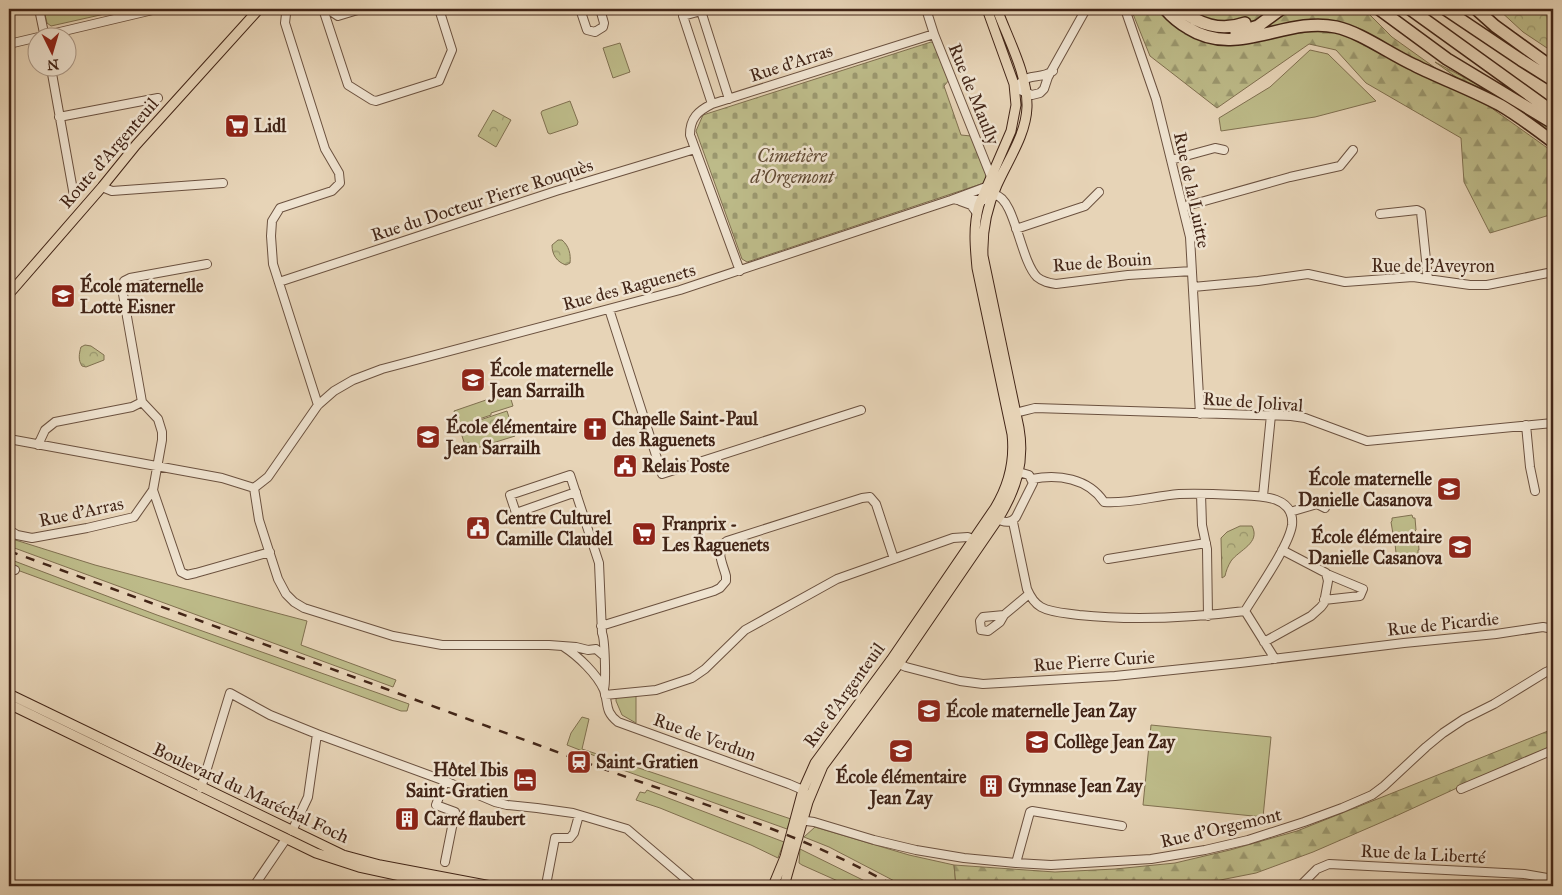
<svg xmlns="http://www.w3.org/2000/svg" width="1562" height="895" font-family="'IM FELL Great Primer',serif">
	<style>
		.green { fill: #bdbb89; stroke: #807050 }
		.forest { fill: url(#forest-firs); stroke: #807050 }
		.cemetery { fill: url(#cemetery-stones); stroke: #807050 }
		.park { fill: url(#park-crowns); stroke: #807050 }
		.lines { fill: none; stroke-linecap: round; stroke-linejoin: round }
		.minor-casing { stroke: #6b513f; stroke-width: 10 }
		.major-casing { stroke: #422517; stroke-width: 11 }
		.highway-casing { stroke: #422517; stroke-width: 14 }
		.minor { stroke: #efe3d0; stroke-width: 8 }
		.major { stroke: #e7d4b7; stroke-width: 9 }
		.highway { stroke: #e7d4b7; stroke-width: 11 }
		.rail { stroke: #422517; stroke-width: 2.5; stroke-dasharray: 9 9; stroke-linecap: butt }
		.labels { text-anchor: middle; stroke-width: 5; stroke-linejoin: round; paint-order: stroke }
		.street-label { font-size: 18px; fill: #422517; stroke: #efe3d0 }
		.poi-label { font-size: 18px; font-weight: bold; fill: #422517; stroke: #efe3d0; text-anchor: start }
		.park-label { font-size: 18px; font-style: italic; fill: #614a34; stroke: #efe3d0 }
	</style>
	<defs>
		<pattern id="forest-firs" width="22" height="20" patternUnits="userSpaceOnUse" patternTransform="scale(1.25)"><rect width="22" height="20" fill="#bdbb89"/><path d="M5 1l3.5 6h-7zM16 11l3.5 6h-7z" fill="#9b986f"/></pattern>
		<pattern id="cemetery-stones" width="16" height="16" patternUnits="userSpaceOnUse" patternTransform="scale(1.25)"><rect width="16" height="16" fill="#bdbb89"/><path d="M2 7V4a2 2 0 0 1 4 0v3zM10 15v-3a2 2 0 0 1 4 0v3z" fill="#9b986f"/></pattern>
		<pattern id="park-crowns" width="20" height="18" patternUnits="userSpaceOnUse" patternTransform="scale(1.25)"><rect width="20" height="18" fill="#bdbb89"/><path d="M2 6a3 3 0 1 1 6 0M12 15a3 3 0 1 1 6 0" fill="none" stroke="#9b986f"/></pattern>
	</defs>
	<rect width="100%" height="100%" fill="#e7d4b7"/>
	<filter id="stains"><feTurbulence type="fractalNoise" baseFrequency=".004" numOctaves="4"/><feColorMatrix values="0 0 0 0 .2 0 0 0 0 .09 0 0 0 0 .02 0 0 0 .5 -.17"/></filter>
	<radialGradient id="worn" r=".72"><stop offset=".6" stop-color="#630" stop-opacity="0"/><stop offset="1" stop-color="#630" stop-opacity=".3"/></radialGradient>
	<path class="green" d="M51,9H127L51,26L47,23L44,10Z
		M620,43L630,72L613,78L603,48Z
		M1310,50L1328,54L1376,101L1315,117L1221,131L1219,118L1270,87Z
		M570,101L578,122L577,125L550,134L548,133L541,113L542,111Z
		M509,393L513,406L491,413V415L459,426L454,411L486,400L488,404L487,400Z
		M1412,515L1413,518H1415L1416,530L1415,531V537H1418L1419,550H1418V554L1398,557L1397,553H1396L1394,534H1393L1391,522L1392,521V518Z
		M9,538L95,565L307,621L301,645L396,680L393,687L9,546Z
		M9,559L157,615L409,704L407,711H401L9,567Z
		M619,696H636V723L622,715L616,701V699Z
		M582,717L589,719L582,749L791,819L787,829L620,769L621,766L567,745L571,733Z
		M1151,725L1271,737L1263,817L1143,805Z
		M647,790L784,842L778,858L751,845L660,808L636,800L640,792L645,793Z
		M815,827L909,855L954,865L956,886H904L829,847L804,837Z
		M800,849L875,886H849L802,865L799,863Z"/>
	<path class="forest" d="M1131,9H1364L1392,37L1553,152V214L1490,233L1464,182L1461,138L1366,83L1336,50L1309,44L1217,108L1150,56Z
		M1435,62L1529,112L1553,128V137L1470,87Z
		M1553,729V748L1494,771L1396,816L1313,852L1256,873L1190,886H956L954,865L1055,872L1115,869L1175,863L1230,850L1297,831Z"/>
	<path class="cemetery" d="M931,42L936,44L949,80L944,86L961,135L971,136L987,177L984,183L747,262L742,259L696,131L703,115Z"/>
	<path class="park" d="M1498,9H1553V52L1523,32Z
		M493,110L511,120L496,147L478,136Z
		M558,240H562C569,246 571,254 570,263L566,265C557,262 552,255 552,245Z
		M85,345L91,346L104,355V360L86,367L82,366C78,360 79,354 81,347Z
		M507,411L515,436L467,451L459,427Z
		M1240,526H1252C1261,543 1239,550 1231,561C1228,566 1226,571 1225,576L1222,578L1221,538L1227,532Z"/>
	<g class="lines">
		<defs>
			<path id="minor" d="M39,9L45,38
				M289,9L286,14L285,23L325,149L339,173L340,183L332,191L280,208L272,221L271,236L273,264L318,405
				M323,9L348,85L372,100L376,101L439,81L452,50L439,9
				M331,9L332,12L338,16L361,9
				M580,9L587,30L595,32L603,27L604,23L600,9
				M926,9L934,34L992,179
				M1125,9L1156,99L1190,237L1200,414
				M9,44L157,9
				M51,68L74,196
				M1053,71C1037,81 1031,70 1015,88L1032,95L1040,93L1044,89L1048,77L1086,9
				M712,104L683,16L701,11L729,99
				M59,117L158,98
				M1171,160L1215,148L1224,150
				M102,187L112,191L223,183
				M957,200H984L995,195C1015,198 1020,260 1037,277C1043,282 1049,283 1056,284L1128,275L1192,271
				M960,201L971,205L977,213
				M1183,207L1290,177L1340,166L1353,150
				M1380,214L1417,210L1421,212L1428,279
				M1016,229L1085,206L1099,192
				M740,271L690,135C690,118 698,111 712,104L934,34
				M279,282L556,191L695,149
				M1193,287L1258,281L1308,274L1345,282L1413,277L1470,285H1487L1553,272
				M609,309L662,474L861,410
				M1011,414L1035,408L1291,416L1305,418L1367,441L1553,423
				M1526,425L1530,467L1535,491
				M9,439L222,478L254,488
				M38,445L45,430L55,422L132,407L142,402
				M254,488L268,477L318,405L334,391L353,380L382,369L680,290L951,200L986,187L989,189
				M254,488L259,520L278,579L286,594L294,602L304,608L393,636L442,645H549L576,647L588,650L596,649L603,655
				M153,490L181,572L187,575L196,573L270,552
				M576,492L516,513L510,495L570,475L599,563L602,633C605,639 606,682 604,689
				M1201,494L1202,525L1207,549L1208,616
				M1263,496L1271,415
				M1290,512L1317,504L1325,508
				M994,517C1002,522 1010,525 1016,517L1033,483L1029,475L1022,473L1014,476
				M1013,522L1027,589C1030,596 1034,603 1041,607C1052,613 1066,613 1079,615C1135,621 1189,618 1245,611C1257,591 1289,546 1292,525C1295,494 1256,496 1236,495C1217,494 1198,493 1179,494C1154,496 1129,504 1104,502C1088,478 1058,474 1032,479
				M9,530L17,535L32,538L87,528L134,517L153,490L162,440V432L158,419L142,402L123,294L124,281L130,278L207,264
				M1108,559L1206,543
				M9,568L15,570
				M1324,600L1360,596L1363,589L1327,574
				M1245,611L1275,659
				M1004,615L1000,622L988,631L981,630L980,621L983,617L1004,615L1029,594
				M601,626L714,591L720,588L726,581V576C723,564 714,549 727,541L862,498L870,497L876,504L894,559
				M1264,642L1311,616L1321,607L1324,603L1328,581L1326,573L1282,550
				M564,647C578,656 597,674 604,690C609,704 604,711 618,722L789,784L803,790L805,794
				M894,662L906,667L960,681L983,684L1115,676L1240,663L1404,643L1496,634L1543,627L1553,629
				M605,695L656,690L692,678L705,669L745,630L837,579L953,538L968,537L978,542
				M445,781L436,805L455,812L445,862
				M201,788L230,693L270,715L317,734
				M1461,789L1553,750
				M799,820L814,822L874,840L916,850L964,858L1016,863L1051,865L1151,859L1205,850L1248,840L1304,822L1342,808L1372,795L1384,786L1426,747L1443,733L1464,719L1494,704L1546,672L1553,669
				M292,831L308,797L317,734L445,781L495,802L507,805L537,808L573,813L627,829L694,886
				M1016,863L1030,812L1032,811L1122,826
				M546,885L555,838H570L574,833L579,815
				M254,886L286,839
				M1300,886L1317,869L1329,864L1524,874L1553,879"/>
			<path id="major" d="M9,294L102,187L136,145L259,9
				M9,694L343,855L380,865L491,886
				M9,704L316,853L359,867L447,886
				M773,886L785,857L803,790L815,763L891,660L995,508C1009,485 1015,461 1012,434L977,268C975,247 973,226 979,205L1011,131L1016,105L1014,84L987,9
				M784,886L808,802L823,766L898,665L998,519C1016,490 1025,462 1019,428L983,256C982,231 987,207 997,185C1008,160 1026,135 1027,107C1028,75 1008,39 997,9"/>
			<path id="highway" d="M1165,9C1172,17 1179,23 1188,28C1237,59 1285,16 1336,27C1360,32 1390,54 1414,65C1442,79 1472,90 1500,105C1519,116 1536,129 1553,142
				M1179,9C1199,24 1220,32 1245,23
				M1379,9L1447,59L1553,123
				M1410,9L1553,112
				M1445,9L1521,60L1553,80
				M1476,9L1495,26L1553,68
				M1236,33L1258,26L1281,9"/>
		</defs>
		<use href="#minor" class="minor-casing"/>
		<use href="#major" class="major-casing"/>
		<use href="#highway" class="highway-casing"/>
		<use href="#minor" class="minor"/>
		<use href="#major" class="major"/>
		<use href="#highway" class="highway"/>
		<path class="rail" d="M9,551C198,620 387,689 576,759C684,799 794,829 894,886"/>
	</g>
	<defs>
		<symbol id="supermarket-square" viewBox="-11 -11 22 22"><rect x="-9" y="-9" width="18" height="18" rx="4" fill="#8f2418" stroke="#efe3d0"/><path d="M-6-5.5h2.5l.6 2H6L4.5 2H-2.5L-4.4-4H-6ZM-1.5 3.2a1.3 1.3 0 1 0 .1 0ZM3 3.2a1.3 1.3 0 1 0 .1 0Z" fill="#fff"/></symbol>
		<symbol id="school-square" viewBox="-11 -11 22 22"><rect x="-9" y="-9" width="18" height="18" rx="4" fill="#8f2418" stroke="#efe3d0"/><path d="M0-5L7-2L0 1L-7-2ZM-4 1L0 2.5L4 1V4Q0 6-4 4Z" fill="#fff"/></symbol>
		<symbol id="church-square" viewBox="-11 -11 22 22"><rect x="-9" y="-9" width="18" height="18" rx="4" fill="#8f2418" stroke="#efe3d0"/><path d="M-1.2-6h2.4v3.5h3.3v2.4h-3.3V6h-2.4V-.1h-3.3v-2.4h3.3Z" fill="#fff"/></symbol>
		<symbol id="civic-square" viewBox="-11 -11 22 22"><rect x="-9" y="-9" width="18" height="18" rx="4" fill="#8f2418" stroke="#efe3d0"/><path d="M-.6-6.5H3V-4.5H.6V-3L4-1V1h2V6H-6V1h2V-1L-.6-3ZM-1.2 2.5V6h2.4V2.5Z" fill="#fff"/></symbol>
		<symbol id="station-square" viewBox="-11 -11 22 22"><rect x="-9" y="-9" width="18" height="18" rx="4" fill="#8f2418" stroke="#efe3d0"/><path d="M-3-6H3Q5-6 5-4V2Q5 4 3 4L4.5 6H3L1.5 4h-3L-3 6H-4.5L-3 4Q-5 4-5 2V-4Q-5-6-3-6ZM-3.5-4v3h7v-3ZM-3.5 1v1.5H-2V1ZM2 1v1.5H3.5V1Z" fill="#fff"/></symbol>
		<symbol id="hotel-square" viewBox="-11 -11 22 22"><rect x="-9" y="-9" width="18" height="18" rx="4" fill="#8f2418" stroke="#efe3d0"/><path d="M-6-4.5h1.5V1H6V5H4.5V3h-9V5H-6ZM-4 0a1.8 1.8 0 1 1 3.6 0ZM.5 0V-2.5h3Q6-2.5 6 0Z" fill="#fff"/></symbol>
		<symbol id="building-square" viewBox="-11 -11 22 22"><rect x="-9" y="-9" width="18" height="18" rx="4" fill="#8f2418" stroke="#efe3d0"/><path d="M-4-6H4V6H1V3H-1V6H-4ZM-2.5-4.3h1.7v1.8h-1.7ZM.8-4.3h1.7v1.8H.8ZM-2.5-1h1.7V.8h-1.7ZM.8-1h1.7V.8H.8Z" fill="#fff"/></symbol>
	</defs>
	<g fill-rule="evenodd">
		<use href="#supermarket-square" x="223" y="112" width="28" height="28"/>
		<use href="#school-square" x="49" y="282" width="28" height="28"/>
		<use href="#school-square" x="459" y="366" width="28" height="28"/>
		<use href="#church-square" x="581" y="415" width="28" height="28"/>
		<use href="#school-square" x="414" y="423" width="28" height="28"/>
		<use href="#civic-square" x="611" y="452" width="28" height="28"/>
		<use href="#school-square" x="1435" y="475" width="28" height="28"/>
		<use href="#civic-square" x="464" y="514" width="28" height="28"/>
		<use href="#supermarket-square" x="630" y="520" width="28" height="28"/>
		<use href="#school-square" x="1446" y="533" width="28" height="28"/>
		<use href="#school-square" x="915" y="697" width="28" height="28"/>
		<use href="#school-square" x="1023" y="728" width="28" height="28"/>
		<use href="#school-square" x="887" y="737" width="28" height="28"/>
		<use href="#station-square" x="565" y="748" width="28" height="28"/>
		<use href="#hotel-square" x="511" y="766" width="28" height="28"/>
		<use href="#building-square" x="977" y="772" width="28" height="28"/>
		<use href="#building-square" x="393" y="805" width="28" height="28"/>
	</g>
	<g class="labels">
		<g class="street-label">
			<text transform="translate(791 63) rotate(-18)" y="6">Rue d'Arras</text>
			<text transform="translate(974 94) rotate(68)" y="6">Rue de Maully</text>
			<text transform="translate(109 153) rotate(-49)" y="6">Route d'Argenteuil</text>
			<text transform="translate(1192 190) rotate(78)" y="6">Rue de la Luitte</text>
			<text transform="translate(482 200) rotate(-18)" y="6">Rue du Docteur Pierre Rouquès</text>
			<text transform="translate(1102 262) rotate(-4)" y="6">Rue de Bouin</text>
			<text x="1433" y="272">Rue de l'Aveyron</text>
			<text transform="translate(629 287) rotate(-15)" y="6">Rue des Raguenets</text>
			<text transform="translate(1253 402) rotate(4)" y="6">Rue de Jolival</text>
			<text transform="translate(81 512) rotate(-12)" y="6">Rue d'Arras</text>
			<text transform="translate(1443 624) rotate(-6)" y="6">Rue de Picardie</text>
			<text transform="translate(1094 661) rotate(-4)" y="6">Rue Pierre Curie</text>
			<text transform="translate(844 695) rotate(-54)" y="6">Rue d'Argenteuil</text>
			<text transform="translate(705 737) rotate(20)" y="6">Rue de Verdun</text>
			<text transform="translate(251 793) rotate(25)" y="6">Boulevard du Maréchal Foch</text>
			<text transform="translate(1221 828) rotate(-13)" y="6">Rue d'Orgemont</text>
			<text transform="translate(1423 854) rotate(3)" y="6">Rue de la Liberté</text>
		</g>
		<g class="poi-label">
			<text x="254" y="132">Lidl</text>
			<text x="80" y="292">École maternelle<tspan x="80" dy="21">Lotte Eisner</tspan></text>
			<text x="490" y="376">École maternelle<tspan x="490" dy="21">Jean Sarrailh</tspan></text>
			<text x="612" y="425">Chapelle Saint-Paul<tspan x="612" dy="21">des Raguenets</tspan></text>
			<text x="446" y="433">École élémentaire<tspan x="446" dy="21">Jean Sarrailh</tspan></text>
			<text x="642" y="472">Relais Poste</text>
			<text x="1432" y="485" text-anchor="end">École maternelle<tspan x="1432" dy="21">Danielle Casanova</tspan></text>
			<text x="496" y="524">Centre Culturel<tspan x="496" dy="21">Camille Claudel</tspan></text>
			<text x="662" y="530">Franprix -<tspan x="662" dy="21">Les Raguenets</tspan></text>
			<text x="1442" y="543" text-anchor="end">École élémentaire<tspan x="1442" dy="21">Danielle Casanova</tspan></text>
			<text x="946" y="717">École maternelle Jean Zay</text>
			<text x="1054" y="748">Collège Jean Zay</text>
			<text x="596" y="768">Saint-Gratien</text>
			<text x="508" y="776" text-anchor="end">Hôtel Ibis<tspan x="508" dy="21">Saint-Gratien</tspan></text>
			<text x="901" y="783" text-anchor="middle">École élémentaire<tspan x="901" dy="21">Jean Zay</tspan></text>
			<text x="1008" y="792">Gymnase Jean Zay</text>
			<text x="424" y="825">Carré flaubert</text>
		</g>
		<g class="park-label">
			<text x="792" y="162">Cimetière<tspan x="792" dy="21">d'Orgemont</tspan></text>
		</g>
	</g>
	<rect width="1562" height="895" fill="none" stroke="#e7d4b7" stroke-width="30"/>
	<rect x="10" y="10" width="1542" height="875" fill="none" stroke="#422517" stroke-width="2.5"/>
	<rect x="15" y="15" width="1532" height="865" fill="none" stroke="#422517"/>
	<g transform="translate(52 52) rotate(175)"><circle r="24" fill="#efe3d0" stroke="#aa9786"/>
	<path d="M0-4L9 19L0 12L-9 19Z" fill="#8f2418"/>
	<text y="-8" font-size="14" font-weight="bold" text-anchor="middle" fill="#422517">N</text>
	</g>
	<rect width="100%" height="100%" filter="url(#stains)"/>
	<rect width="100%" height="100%" fill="url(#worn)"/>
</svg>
